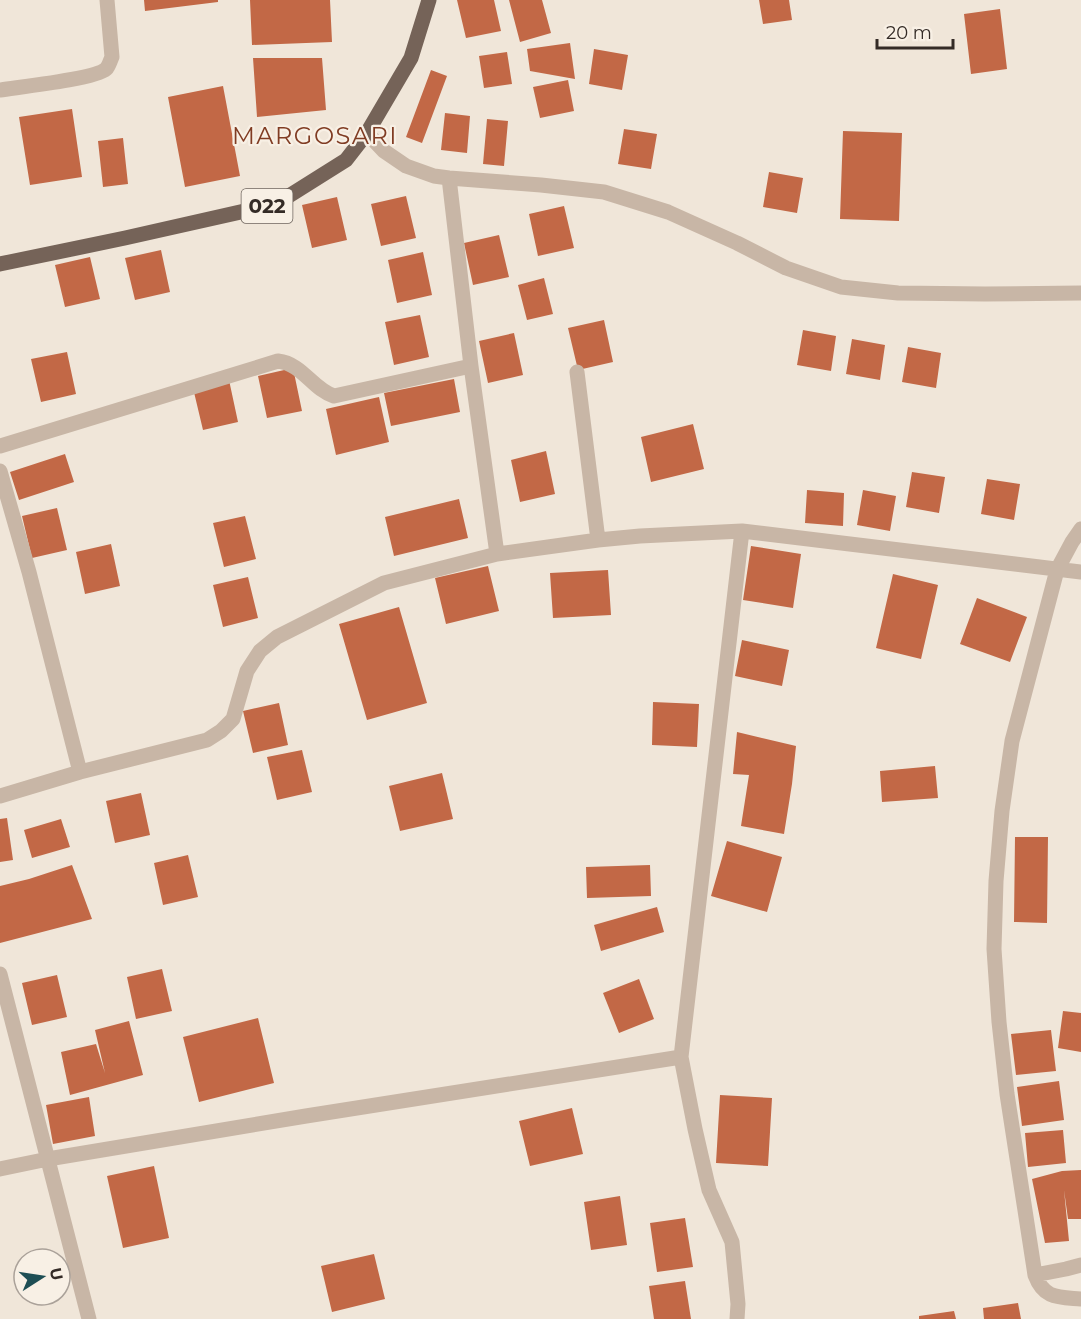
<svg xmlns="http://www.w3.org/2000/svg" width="1081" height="1319" font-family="Montserrat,sans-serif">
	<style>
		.building { fill: #c26846 }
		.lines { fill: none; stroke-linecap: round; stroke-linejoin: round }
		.minor { stroke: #c8b6a6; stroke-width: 15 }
		.major { stroke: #756358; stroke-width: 15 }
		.labels { text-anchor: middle; stroke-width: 4.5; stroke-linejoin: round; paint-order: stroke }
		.shield { fill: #f8f0e5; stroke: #6f665f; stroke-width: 1.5 }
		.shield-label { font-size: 20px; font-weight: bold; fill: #342b26 }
		.quarter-label { font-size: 24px; letter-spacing: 1.5px; fill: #803c23; stroke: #f8f0e5 }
	</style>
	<rect width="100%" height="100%" fill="#f0e6d9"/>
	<path class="building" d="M144,0H218V2L145,11Z
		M250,0H330L332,42L252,45Z
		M457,0H494L501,31L466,38Z
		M509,0H542L551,33L520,42Z
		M759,0H789L792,20L763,24Z
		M1000,9L1007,69L971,74L964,14Z
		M570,43L575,79L530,71L527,49Z
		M594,49L628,55L622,90L589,84Z
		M507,52L512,84L484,88L479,56Z
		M253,58H322L326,110L257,117Z
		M431,70L447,76L422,143L406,137Z
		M568,80L574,111L540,118L533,87Z
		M223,86L240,176L185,187L168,97Z
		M72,109L82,177L30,185L19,117Z
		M445,113L470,116L467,153L441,150Z
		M487,119L508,121L504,166L483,164Z
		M624,129L657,134L651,169L618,164Z
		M843,131L902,133L899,221L840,219Z
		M123,138L128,184L103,187L98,141Z
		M769,172L803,178L797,213L763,207Z
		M406,196L416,238L381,246L371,204Z
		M337,197L347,240L312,248L302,205Z
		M564,206L574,248L538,256L529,214Z
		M499,235L509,277L473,285L464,243Z
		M161,250L170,292L135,300L125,258Z
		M423,252L432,295L397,303L388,260Z
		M90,257L100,299L65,307L55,265Z
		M544,278L553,314L527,320L518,285Z
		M420,315L429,357L394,365L385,322Z
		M604,320L613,362L578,370L568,328Z
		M803,330L836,336L831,371L797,365Z
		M514,333L523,375L488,383L479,341Z
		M852,339L885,345L880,380L846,374Z
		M908,347L941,353L936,388L902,382Z
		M67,352L76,394L41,402L31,359Z
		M293,368L302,411L267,418L258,376Z
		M454,379L460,412L391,426L384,393Z
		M229,380L238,422L203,430L193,388Z
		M379,397L389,442L336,455L326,409Z
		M693,424L704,469L651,482L641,437Z
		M546,451L555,494L520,502L511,460Z
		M65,454L74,482L19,500L10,472Z
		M912,472L945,477L939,513L906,507Z
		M987,479L1020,484L1014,520L981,514Z
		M807,490L844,493L843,526L805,523Z
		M863,490L896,496L890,531L857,525Z
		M459,499L468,538L394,556L385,517Z
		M57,508L67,550L32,558L22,516Z
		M245,516L256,559L224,567L213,523Z
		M111,544L120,586L85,594L76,552Z
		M751,546L801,554L793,608L743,600Z
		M488,566L499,611L446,624L435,578Z
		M608,570L611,615L553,618L550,573Z
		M893,574L938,585L921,659L876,648Z
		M248,577L258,618L223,627L213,585Z
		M977,598L1027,617L1010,662L960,644Z
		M399,607L427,703L367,720L339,624Z
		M742,640L789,650L782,686L735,676Z
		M653,702L699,704L697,747L652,745Z
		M279,703L288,745L253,753L243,711Z
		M737,732L796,746L792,784L784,834L741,826L749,775L733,774Z
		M302,750L312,792L277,800L267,757Z
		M935,766L938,798L882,802L880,771Z
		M442,773L453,819L400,831L389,786Z
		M141,793L150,835L115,843L106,801Z
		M7,818L13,860L0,862V819Z
		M61,819L70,847L32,858L24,830Z
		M1015,837H1048L1047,923L1014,922Z
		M727,841L782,857L767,912L711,896Z
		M188,855L198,897L163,905L154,863Z
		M72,865L92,919L0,943V886L29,879Z
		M650,865L651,896L587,898L586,867Z
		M657,907L664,932L601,951L594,925Z
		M162,969L172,1011L136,1019L127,977Z
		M57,975L67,1017L32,1025L22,983Z
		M639,979L654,1019L619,1033L603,993Z
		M1063,1011L1081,1013V1052L1058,1048Z
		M258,1018L274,1083L199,1102L183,1037Z
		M129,1021L143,1075L70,1095L61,1052L96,1044L105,1073L95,1030Z
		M1051,1030L1056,1071L1016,1075L1011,1034Z
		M1059,1081L1064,1120L1022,1126L1017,1087Z
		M720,1095L772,1098L768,1166L716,1163Z
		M89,1097L95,1136L53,1144L46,1105Z
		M572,1108L583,1154L530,1166L519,1121Z
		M1063,1130L1066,1163L1028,1167L1025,1133Z
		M154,1166L169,1238L123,1248L107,1176Z
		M1081,1170V1219H1068L1064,1190L1069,1241L1045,1243L1032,1179L1062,1171Z
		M620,1196L627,1245L591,1250L584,1202Z
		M685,1218L693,1267L657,1272L650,1223Z
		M374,1254L385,1299L332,1312L321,1266Z
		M685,1281L691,1319H654L649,1286Z
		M1018,1303L1021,1319H984L983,1308Z
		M954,1311L956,1319H919V1316Z"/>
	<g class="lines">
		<path class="minor" d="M0,90C19,87 95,79 106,69C109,66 110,61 112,57L107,0
			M367,133L384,151L406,166L434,176L449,178L541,185L604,192L668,212L737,243L786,268L841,287L898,293L985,294L1081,293
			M449,178L471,366L497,554
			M577,372L598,540
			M0,446L278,361C303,364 312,389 334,396L471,366
			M0,471L29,572L80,772L0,796
			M1081,529L1072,542L1057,570L1012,741L1002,811L996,881L994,949L999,1022L1007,1094L1035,1275C1044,1299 1058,1297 1081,1299
			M80,772L207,740L221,731L233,719L247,671L260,651L277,637L384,583L497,554L598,540L640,536L742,531L1081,572
			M0,974L89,1319
			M0,1169L48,1159L306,1116L681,1057
			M1035,1275L1066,1269L1081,1265
			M737,1319L738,1304L732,1242L709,1190L695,1129L681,1057L742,531"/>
		<path class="major" d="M0,264L125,238L276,204L346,160L367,133L411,58L429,0"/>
	</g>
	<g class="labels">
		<rect class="shield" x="241.5" y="189" width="51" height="34" rx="4.5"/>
		<g class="shield-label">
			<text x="267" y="213">022</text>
		</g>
		<g class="quarter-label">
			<text x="315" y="144">MARGOSARI</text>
		</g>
	</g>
	<g transform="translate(42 1277) rotate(78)"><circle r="28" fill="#f8f0e5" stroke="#aaa199" stroke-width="1.5"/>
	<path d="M0-4.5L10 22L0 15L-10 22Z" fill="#1e4e54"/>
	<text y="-9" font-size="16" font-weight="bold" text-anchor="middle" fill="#342b26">U</text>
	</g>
	<path d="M877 39v9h76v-9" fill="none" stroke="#342b26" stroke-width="3"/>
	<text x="886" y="39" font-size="18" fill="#342b26" stroke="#f8f0e5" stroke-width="4.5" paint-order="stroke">20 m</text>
</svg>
